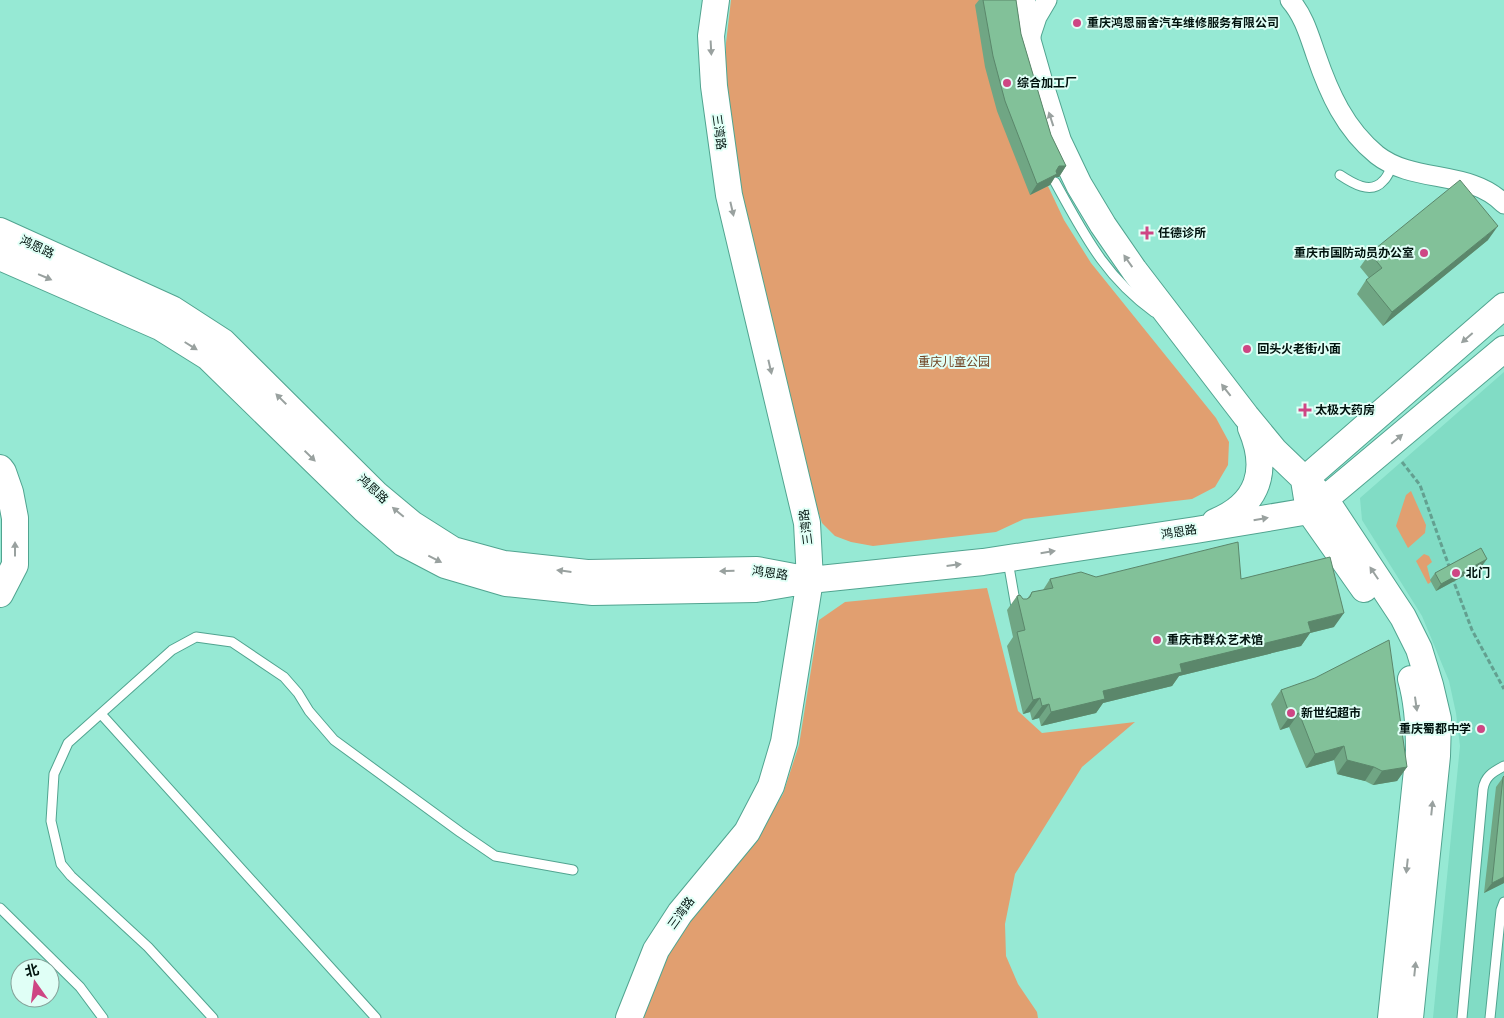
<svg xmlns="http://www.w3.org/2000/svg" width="1504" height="1018" font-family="'Roboto Condensed','Noto Sans SC',sans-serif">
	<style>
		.built { fill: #81dcc5 }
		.green { fill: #e19f70 }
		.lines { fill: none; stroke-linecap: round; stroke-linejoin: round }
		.lane-casing { stroke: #51a490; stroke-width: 11 }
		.street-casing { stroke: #51a490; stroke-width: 21 }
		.secondary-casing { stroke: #51a490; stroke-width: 28 }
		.path { stroke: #63a090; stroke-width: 3; stroke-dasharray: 5 2.5; stroke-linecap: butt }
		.lane { stroke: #fff; stroke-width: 9 }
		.street { stroke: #fff; stroke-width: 19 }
		.secondary { stroke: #fff; stroke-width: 26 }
		.wall { fill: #70a684 }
		.shaded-wall { fill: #5b876b }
		.building { fill: #82c199; stroke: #5b876b }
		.oneway { fill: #99a19f }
		.poi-dot { fill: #ce4684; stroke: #e0fff6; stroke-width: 2 }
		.labels { text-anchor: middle; stroke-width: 4; stroke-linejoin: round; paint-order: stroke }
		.poi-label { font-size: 12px; font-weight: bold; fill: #00130e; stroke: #e0fff6; text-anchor: start }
		.street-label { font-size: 12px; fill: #00130e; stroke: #e0fff6 }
		.park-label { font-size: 12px; fill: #714626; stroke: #e0fff6 }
	</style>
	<rect width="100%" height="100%" fill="#96e9d4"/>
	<path class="built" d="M1504,372V1018H1433L1460,746L1456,713L1449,681L1422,616L1362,520L1360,498Z"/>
	<path class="green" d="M731,0H994L1039,167L1064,220L1091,263L1216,418L1229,442L1228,465L1215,487L1192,499L1024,519L996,532L873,546L851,542L835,536L822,523L817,508L732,162L725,94L726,43Z
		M1411,491L1426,525L1425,533L1408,548L1396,526L1406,495Z
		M1424,554L1429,556L1432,562L1427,566L1431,582L1428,584L1416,561Z
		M987,588L1018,711L1042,733L1135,722L1082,767L1015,874L1005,924L1006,956L1018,984L1037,1012L1038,1018H636L661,953L754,841L783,794L799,745L819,620L845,602Z"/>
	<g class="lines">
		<defs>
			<path id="lane" d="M1340,175C1352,183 1371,195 1383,181C1388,177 1390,169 1393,164
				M1055,182C1084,234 1104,276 1154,312
				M1008,561L1016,607
				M101,714L376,1018
				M0,908L80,987L103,1018
				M213,1018L148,947L71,876L61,864L51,821L54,774L68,743L172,650L196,637L232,642L284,677L298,693L309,711L334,740L460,832L495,856L573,870
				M1462,1018L1483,789C1485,776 1493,772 1504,766
				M1490,1018L1501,910L1504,902"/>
			<path id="street" d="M1290,0C1304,16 1309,35 1316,55C1329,93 1345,129 1377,155C1414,184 1470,169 1504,204
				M1029,41L1037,17L1047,0"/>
			<path id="secondary" d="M1022,0L1028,42L1040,84L1058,141L1079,185L1103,225L1134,270L1246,416L1274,450L1325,499L1403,617L1419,649L1430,685L1438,719L1437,756L1410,1018
				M0,231L172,309L223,342L376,494L412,524L453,550L504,564L587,573L757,570L794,577
				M0,257L160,327L208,357L365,510L403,543L445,565L506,583L593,592L756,589L810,580L983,562L1196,530L1309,511L1325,499L1504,349
				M0,468L3,472L10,492L15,518V565L0,594
				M1215,522C1259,504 1269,470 1251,428
				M1364,589L1309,511L1304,480L1504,306
				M629,1018L656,950L680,913L747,832L771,786L784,742L810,580L807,523L729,195L714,86L711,36L716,0
				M1391,1018L1419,751C1419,726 1418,703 1411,679"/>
		</defs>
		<use href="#lane" class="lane-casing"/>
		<use href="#street" class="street-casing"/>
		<use href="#secondary" class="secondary-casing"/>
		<path class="path" d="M1402,462L1420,485L1450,569
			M1452,577L1472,630L1504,689"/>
		<use href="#lane" class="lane"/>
		<use href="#street" class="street"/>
		<use href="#secondary" class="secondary"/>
	</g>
	<path class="wall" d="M979,0H1016L1021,34L1051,135L1066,166L1059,177H1055L1050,185L1030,195L997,111L985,67L975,5Z
		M1488,240L1383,326L1357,294L1366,280L1369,278L1360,267L1370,253Z
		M1482,566L1436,591L1430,580L1435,573Z
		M1096,577L1241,579L1334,627L1310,633L1301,646L1179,676L1172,686L1103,703L1096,713L1041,726L1039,718L1032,720L1030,712L1023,714L1007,646L1013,637L1007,610L1017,596L1023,599H1027L1032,592L1043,590L1050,579Z
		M1281,690L1407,767L1397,781L1373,785L1365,781L1337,774L1334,760L1306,768L1289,727L1280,730L1271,704Z
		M1504,776V883L1484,893L1496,787Z"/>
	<path class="shaded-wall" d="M1059,166H1066L1059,177H1055L1050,185L1030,195L1037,184Z
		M1498,226L1488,240L1383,326L1392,312Z
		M1487,559L1482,566L1436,591L1441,584Z
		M1344,613L1334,627L1310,633L1301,646L1179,676L1172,686L1103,703L1096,713L1041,726L1051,712L1103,691L1180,664L1308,622Z
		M1040,698L1030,712L1023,714L1033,700Z
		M1049,704L1039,718L1032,720L1042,706Z
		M1299,713L1289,727L1280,730L1290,716Z
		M1344,746L1334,760L1306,768L1315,754Z
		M1347,760L1374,767L1365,781L1337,774Z
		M1407,767L1397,781L1373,785L1382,771Z
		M1504,877V883L1484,893L1492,883Z"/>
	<path class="building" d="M983,0H1016L1021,34L1051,135L1066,166H1059L1056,171L1057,174L1037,184L1005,101L993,56Z
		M1460,180L1498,226L1392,312L1366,280L1382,268L1370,253Z
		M1238,542L1241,579L1330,557L1344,613L1308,622L1311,632L1180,664L1182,672L1103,691L1105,699L1051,712L1049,704L1042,706L1040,698L1033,700L1017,632L1025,630L1017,596L1020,595L1023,599H1027L1030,597L1032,592L1053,588L1050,579L1081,572L1096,577Z
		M1481,548L1487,559L1441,584L1435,573Z
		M1389,640L1407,767L1382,771L1374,767L1347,760L1344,746L1315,754L1299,713L1290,716L1281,690L1315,678Z
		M1504,776V877L1492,883L1503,777Z"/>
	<defs><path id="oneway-solid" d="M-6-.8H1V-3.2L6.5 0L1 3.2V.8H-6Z" transform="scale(1.25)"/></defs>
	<g class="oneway">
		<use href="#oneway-solid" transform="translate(711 48) rotate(87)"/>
		<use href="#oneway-solid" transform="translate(1051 119) rotate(-108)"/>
		<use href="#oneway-solid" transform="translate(732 209) rotate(77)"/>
		<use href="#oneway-solid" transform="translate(1128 261) rotate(-125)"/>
		<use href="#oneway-solid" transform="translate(45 277) rotate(23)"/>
		<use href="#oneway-solid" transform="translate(1467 338) rotate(139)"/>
		<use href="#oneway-solid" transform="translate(191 346) rotate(32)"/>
		<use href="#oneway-solid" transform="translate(770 367) rotate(77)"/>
		<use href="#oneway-solid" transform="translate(1226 390) rotate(-128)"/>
		<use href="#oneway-solid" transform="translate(281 399) rotate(-135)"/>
		<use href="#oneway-solid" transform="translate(1397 439) rotate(-40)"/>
		<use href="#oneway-solid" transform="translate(310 456) rotate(44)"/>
		<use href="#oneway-solid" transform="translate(398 512) rotate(-140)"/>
		<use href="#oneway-solid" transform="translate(1261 519) rotate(-10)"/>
		<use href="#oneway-solid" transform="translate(15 549) rotate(-90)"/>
		<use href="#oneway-solid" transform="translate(1048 552) rotate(-9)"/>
		<use href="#oneway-solid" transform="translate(435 559) rotate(27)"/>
		<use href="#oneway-solid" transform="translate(954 565) rotate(-7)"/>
		<use href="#oneway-solid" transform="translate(564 571) rotate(-173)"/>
		<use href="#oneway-solid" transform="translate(727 571) rotate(179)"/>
		<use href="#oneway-solid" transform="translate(1374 573) rotate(-124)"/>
		<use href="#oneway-solid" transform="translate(1416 704) rotate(82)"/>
		<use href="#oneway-solid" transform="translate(1432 808) rotate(-84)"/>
		<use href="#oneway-solid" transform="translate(1407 866) rotate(96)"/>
		<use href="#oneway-solid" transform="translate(1415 969) rotate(-84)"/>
	</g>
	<g class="poi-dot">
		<circle cx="1077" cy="23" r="5"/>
		<circle cx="1007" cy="83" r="5"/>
		<path d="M1144.5 225.5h5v5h5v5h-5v5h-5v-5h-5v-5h5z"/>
		<circle cx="1424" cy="253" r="5"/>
		<circle cx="1247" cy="349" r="5"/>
		<path d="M1302.5 402.5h5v5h5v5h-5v5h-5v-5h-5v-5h5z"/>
		<circle cx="1456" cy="573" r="5"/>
		<circle cx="1157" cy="640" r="5"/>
		<circle cx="1291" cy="713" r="5"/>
		<circle cx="1481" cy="729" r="5"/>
	</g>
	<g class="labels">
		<g class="poi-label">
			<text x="1087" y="27">重庆鸿恩丽舍汽车维修服务有限公司</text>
			<text x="1017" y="87">综合加工厂</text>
			<text x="1158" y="237">任德诊所</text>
			<text x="1414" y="257" text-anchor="end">重庆市国防动员办公室</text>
			<text x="1257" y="353">回头火老街小面</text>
			<text x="1315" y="414">太极大药房</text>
			<text x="1466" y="577">北门</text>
			<text x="1167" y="644">重庆市群众艺术馆</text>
			<text x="1301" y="717">新世纪超市</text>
			<text x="1471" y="733" text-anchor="end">重庆蜀都中学</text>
		</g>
		<g class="street-label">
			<text transform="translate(719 132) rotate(82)" y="4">三湾路</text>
			<text transform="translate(37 247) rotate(25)" y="4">鸿恩路</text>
			<text transform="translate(373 489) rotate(43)" y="4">鸿恩路</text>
			<text transform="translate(806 527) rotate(-97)" y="4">三湾路</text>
			<text transform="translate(1179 532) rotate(-9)" y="4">鸿恩路</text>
			<text transform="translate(770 573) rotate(8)" y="4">鸿恩路</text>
			<text transform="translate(681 913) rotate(-54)" y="4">三湾路</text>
		</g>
		<g class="park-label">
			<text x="954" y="366">重庆儿童公园</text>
		</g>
	</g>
	<g transform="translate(35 983) rotate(346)"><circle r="24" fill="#e0fff6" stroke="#86a199"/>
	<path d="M0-4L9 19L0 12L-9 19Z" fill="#ce4684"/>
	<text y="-8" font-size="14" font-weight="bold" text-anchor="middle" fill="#00130e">北</text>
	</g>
</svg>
